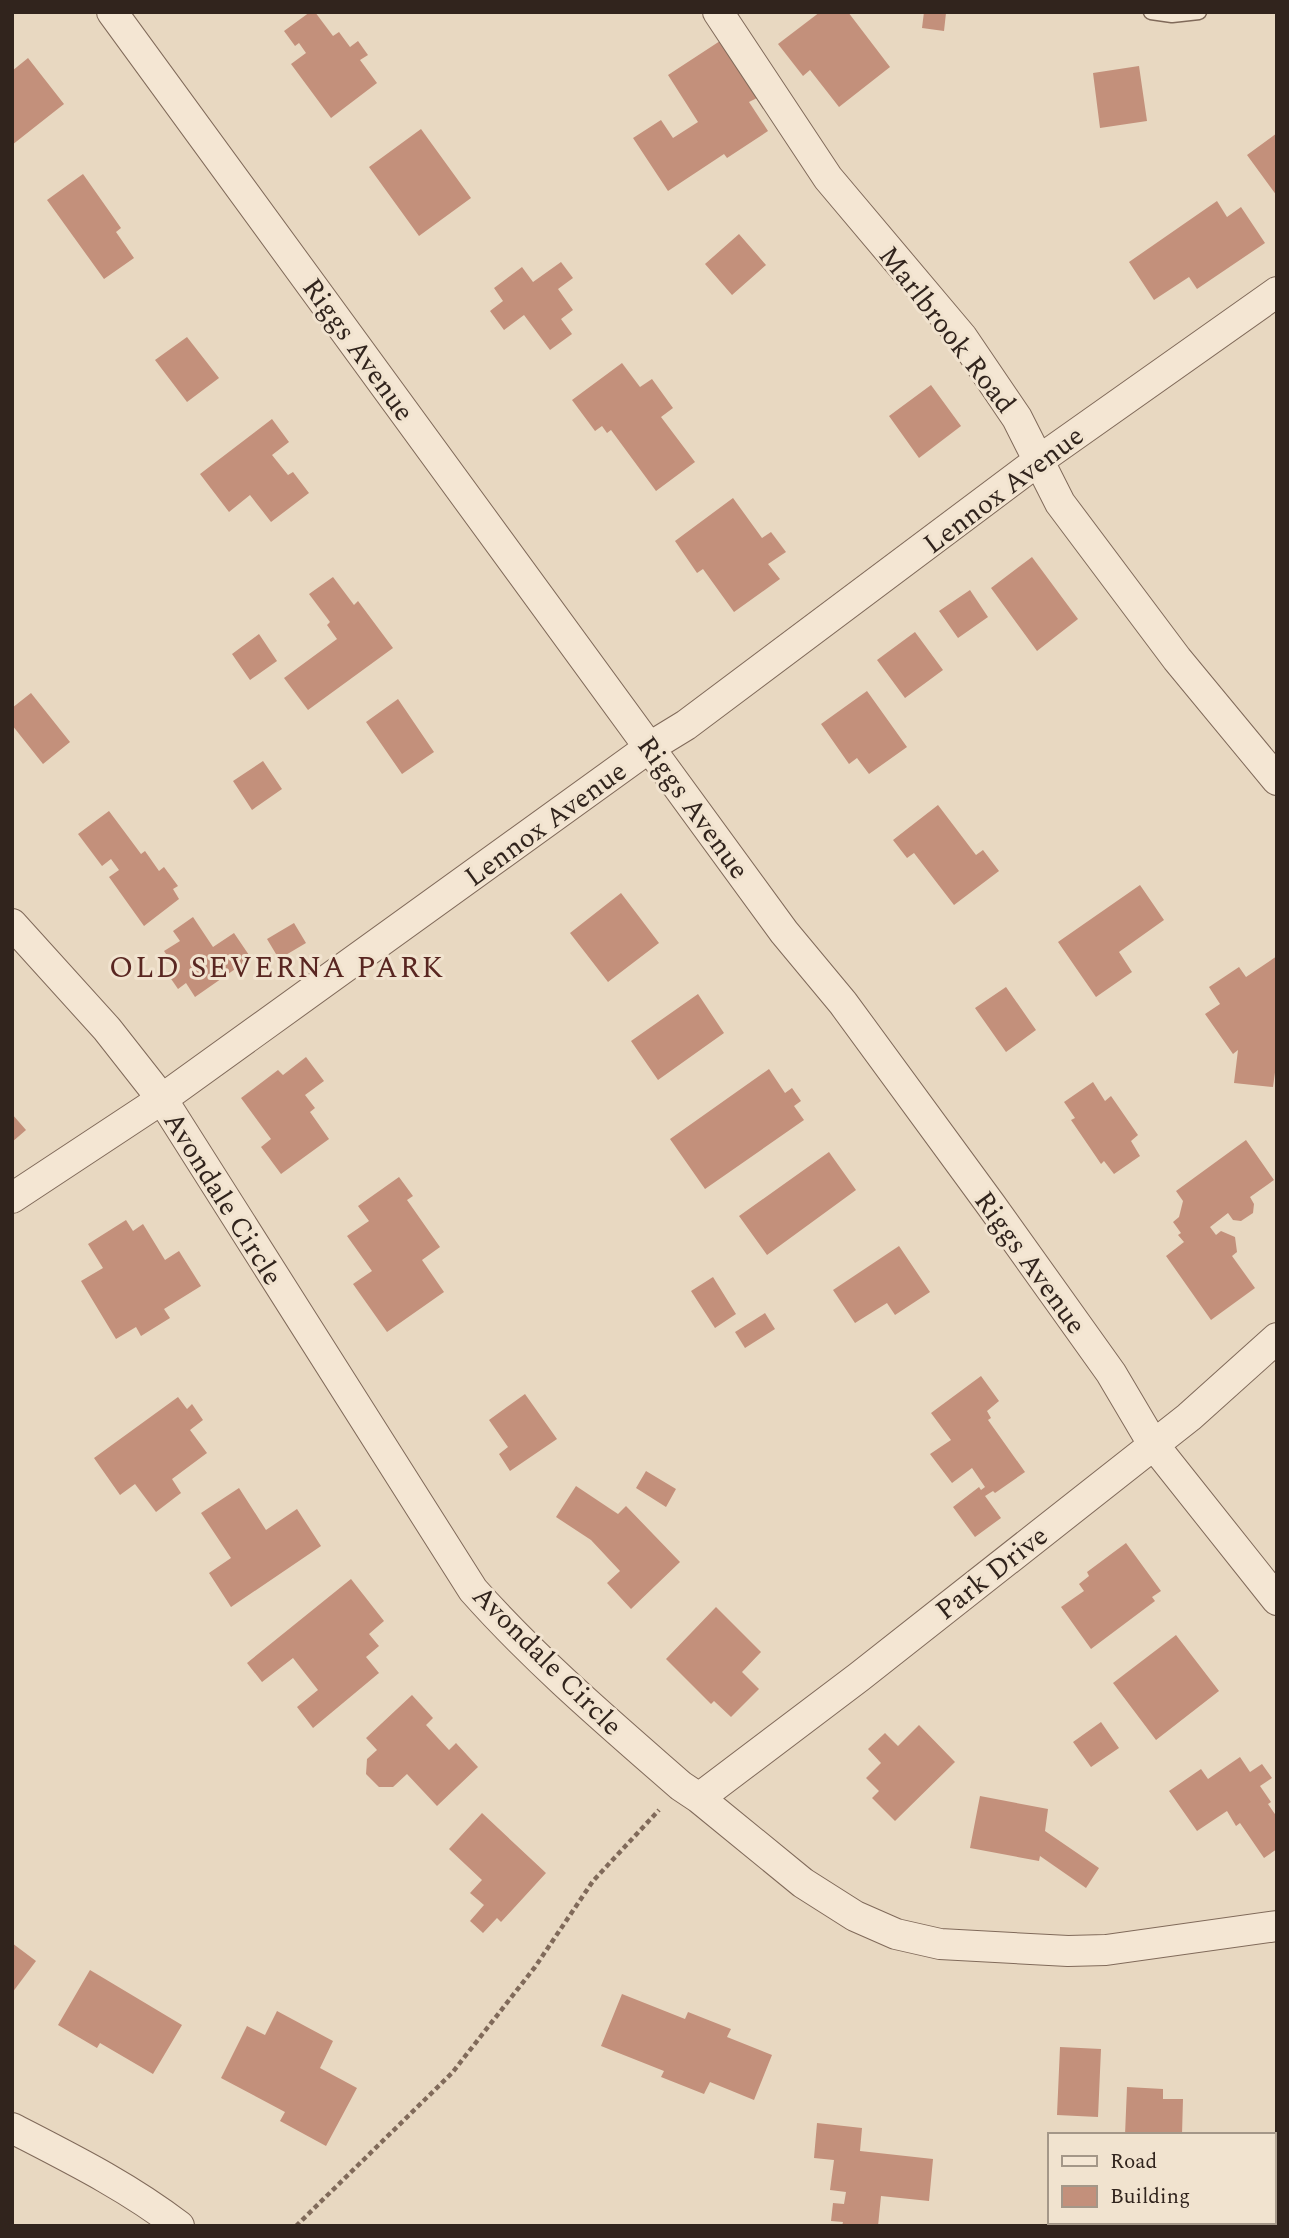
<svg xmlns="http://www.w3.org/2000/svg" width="1289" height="2238" font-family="Spectral,serif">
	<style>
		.building { fill: #c3907b }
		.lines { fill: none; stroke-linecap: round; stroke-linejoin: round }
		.service-casing { stroke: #806a5a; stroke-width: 17 }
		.minor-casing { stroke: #806a5a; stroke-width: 32 }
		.path { stroke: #806a5a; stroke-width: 4.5; stroke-dasharray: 5 3.5; stroke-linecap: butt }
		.service { stroke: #f4e6d3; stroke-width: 14 }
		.minor { stroke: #f4e6d3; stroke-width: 30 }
		.labels { text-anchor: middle; stroke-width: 6; stroke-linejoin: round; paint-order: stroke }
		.street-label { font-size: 28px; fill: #31241d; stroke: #f1e3cf }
		.neighbourhood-label { font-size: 30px; letter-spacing: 2px; fill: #592621; stroke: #f1e3cf }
	</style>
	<rect width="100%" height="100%" fill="#e8d8c1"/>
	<path class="building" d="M310,12H315L333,36L339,32L350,47L358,41L368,55L360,60L377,83L331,118L291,64L306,53L299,43L295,46L284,31Z
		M820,12H848L890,67L839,107L810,70L803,76L778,44Z
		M924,12L946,13L944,31L922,28Z
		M720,41L757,98L749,102L768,131L727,158L724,154L668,191L633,138L661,120L673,138L698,122L668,75Z
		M28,58L64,104L12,145V71Z
		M1139,66L1147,121L1100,128L1093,73Z
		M421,129L471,198L419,236L369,167Z
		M1277,133V196L1247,155Z
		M83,174L121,228L116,232L134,258L104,279L47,200Z
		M1217,201L1227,217L1241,207L1265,243L1197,289L1189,277L1154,300L1129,262Z
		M739,234L766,265L732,295L705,264Z
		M561,262L573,278L558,289L573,310L561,319L572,334L550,350L524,315L504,330L490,311L503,301L494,288L522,267L533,282Z
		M187,337L219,378L187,402L155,360Z
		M622,363L640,387L652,379L673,408L661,417L695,462L656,491L611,430L607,433L602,426L595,431L572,400Z
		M931,385L961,426L919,458L889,416Z
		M272,419L289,442L272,455L288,475L293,472L309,493L271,522L250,495L229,512L200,474Z
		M733,498L762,538L771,532L786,552L768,564L780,579L734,612L703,569L697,573L675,541Z
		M1032,557L1078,619L1037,651L991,588Z
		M333,577L354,605L358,601L393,648L308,710L284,678L337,639L327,625L330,622L309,594Z
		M970,590L988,617L958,638L939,611Z
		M915,632L943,670L905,698L877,660Z
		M259,634L277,661L250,680L232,654Z
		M867,691L907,747L869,774L857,758L849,764L821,724Z
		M31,693L70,742L43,764L12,725V708Z
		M398,699L434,752L402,774L366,722Z
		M263,761L282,789L252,810L233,781Z
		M938,805L976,855L983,850L999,871L954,905L914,853L907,858L893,840Z
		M109,811L141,854L145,851L159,871L164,867L178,886L173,889L179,899L144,926L109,877L119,870L111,859L102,866L78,834Z
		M1140,885L1164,920L1119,952L1132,972L1096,997L1058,942Z
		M621,893L659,943L608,982L570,933Z
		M193,917L213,947L234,933L251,958L195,997L186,983L178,989L167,973L175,967L164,951L180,941L173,931Z
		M294,923L306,943L279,959L267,939Z
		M1277,956V1058L1273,1087L1234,1083L1238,1050L1233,1054L1205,1014L1220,1004L1209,987L1239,967L1246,977Z
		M1006,987L1036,1030L1006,1052L975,1008Z
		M698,994L724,1033L658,1080L631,1041Z
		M306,1057L324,1081L305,1095L315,1108L310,1112L329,1139L281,1174L261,1147L271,1139L241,1098L278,1070L283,1075Z
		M769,1069L785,1093L792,1088L801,1101L794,1106L804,1120L705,1189L670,1139Z
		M1093,1082L1105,1101L1111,1096L1138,1135L1131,1141L1140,1156L1114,1174L1104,1161L1101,1164L1071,1120L1075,1118L1064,1102Z
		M12,1114L26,1130L12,1142Z
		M1246,1140L1274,1180L1250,1197L1254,1204L1253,1213L1241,1221L1233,1220L1228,1213L1210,1227L1216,1235L1221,1231L1235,1237L1237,1252L1232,1256L1255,1288L1211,1320L1166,1256L1184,1242L1178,1235L1181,1233L1173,1222L1179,1217L1183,1201L1176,1191Z
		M829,1152L856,1190L767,1255L739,1216Z
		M399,1177L413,1196L407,1200L440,1247L422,1260L444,1292L387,1332L353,1284L372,1271L347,1236L369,1221L358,1206Z
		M126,1220L133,1231L143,1224L165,1260L179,1251L201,1286L164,1309L170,1318L141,1336L136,1327L116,1339L81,1281L103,1268L88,1244Z
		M899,1246L930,1292L895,1315L887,1303L855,1323L833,1290Z
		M713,1277L736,1314L715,1328L691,1291Z
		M765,1313L775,1329L745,1348L735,1332Z
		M981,1376L999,1401L987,1411L991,1418L988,1420L1025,1472L995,1493L993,1491L985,1496L1001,1518L975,1537L953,1507L979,1487L981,1490L985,1487L972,1468L952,1483L930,1454L951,1440L931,1413Z
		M525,1394L557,1439L510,1471L499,1454L508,1447L489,1420Z
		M178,1397L187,1409L192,1404L203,1420L190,1430L207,1453L172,1479L181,1493L156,1512L135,1484L120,1495L94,1458Z
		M646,1471L676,1489L666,1507L636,1488Z
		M576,1486L618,1514L626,1506L680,1562L631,1609L607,1583L620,1571L591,1540L556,1517Z
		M239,1488L266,1530L297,1509L321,1546L231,1607L209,1573L231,1558L201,1513Z
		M1126,1543L1161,1591L1152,1597L1155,1601L1091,1649L1061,1607L1084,1591L1079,1584L1089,1576L1087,1572Z
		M351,1579L384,1621L369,1634L379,1646L366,1657L379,1673L313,1728L297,1707L318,1690L293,1658L262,1682L247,1663Z
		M716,1607L761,1652L742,1672L759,1689L731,1717L714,1701L711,1704L666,1659Z
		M1176,1635L1219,1691L1156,1740L1113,1683Z
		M412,1695L433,1718L426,1725L449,1750L456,1743L478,1767L437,1806L407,1774L393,1787H379L366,1774L367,1759L377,1750L366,1738Z
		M1101,1722L1119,1748L1091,1767L1073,1742Z
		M919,1725L955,1762L895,1821L872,1798L879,1791L866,1778L881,1763L868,1749L885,1733L898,1746Z
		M1240,1757L1250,1772L1262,1764L1272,1778L1260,1786L1271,1802L1268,1804L1277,1817V1849L1264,1858L1240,1823L1236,1826L1227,1811L1197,1831L1169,1791L1201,1769L1208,1779Z
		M980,1796L1048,1809L1045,1831L1099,1868L1086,1888L1040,1856L1039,1861L970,1848Z
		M482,1813L546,1873L501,1922L497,1918L483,1933L470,1921L484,1905L470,1893L482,1880L449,1849Z
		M12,1943L36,1961L12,1993Z
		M90,1970L182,2025L153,2074L100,2043L97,2048L58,2025Z
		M622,1994L685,2019L688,2012L731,2029L727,2037L772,2055L754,2100L710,2082L704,2094L661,2077L664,2071L601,2046Z
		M277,2011L333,2041L320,2068L357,2088L326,2146L280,2121L285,2112L221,2078L247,2026L265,2035Z
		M1060,2047L1101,2049L1098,2117L1057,2115Z
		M1127,2087L1163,2089V2099H1183L1182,2135H1125Z
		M817,2123L862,2128L860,2151L933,2159L929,2201L881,2196L878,2226H842L843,2222L831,2221L833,2203L844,2204L846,2192L830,2190L834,2160L814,2158Z"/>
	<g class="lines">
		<defs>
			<path id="service" d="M1151,12L1172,15L1199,12"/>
			<path id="minor" d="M112,12L784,932L843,1003L991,1205L1111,1373L1153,1444L1277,1600
				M718,12L828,178L962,337L1017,418L1060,503L1177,659L1277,780
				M12,924L107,1029L162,1099L473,1590C536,1661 609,1723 681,1786L699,1798L803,1883L855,1916L896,1934L940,1944L1068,1951L1106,1950L1277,1926
				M12,1198L162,1099L650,747L686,725L1038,461L1277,292
				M699,1798L859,1677L1189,1417L1277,1338
				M12,2128C70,2158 127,2186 179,2226"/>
		</defs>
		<use href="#service" class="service-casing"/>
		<use href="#minor" class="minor-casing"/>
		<path class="path" d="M296,2226L452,2073L535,1967L593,1881L659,1810"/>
		<use href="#service" class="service"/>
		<use href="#minor" class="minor"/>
	</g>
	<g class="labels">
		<g class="street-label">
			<text transform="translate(948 329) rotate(52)" y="10">Marlbrook Road</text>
			<text transform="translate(359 349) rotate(54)" y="10">Riggs Avenue</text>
			<text transform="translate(1003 489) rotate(-37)" y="10">Lennox Avenue</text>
			<text transform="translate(694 807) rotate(54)" y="10">Riggs Avenue</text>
			<text transform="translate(545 823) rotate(-36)" y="10">Lennox Avenue</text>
			<text transform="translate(224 1198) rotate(58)" y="10">Avondale Circle</text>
			<text transform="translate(1031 1262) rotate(54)" y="10">Riggs Avenue</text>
			<text transform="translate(991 1572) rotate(-38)" y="10">Park Drive</text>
			<text transform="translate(548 1660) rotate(45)" y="10">Avondale Circle</text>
		</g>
		<g class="neighbourhood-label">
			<text x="277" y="977">OLD SEVERNA PARK</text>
		</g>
	</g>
	<rect width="1289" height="2238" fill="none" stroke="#31241d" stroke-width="28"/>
	<rect x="1048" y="2133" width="228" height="91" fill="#f1e3cf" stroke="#a49788" stroke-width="2"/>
	<rect x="1062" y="2156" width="35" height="10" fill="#f4e6d3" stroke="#a49788" stroke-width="2"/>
	<text x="1110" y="2168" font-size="21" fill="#31241d">Road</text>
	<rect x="1062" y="2186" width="35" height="21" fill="#c3907b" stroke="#a49788" stroke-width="2"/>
	<text x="1110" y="2203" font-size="21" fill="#31241d">Building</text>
</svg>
